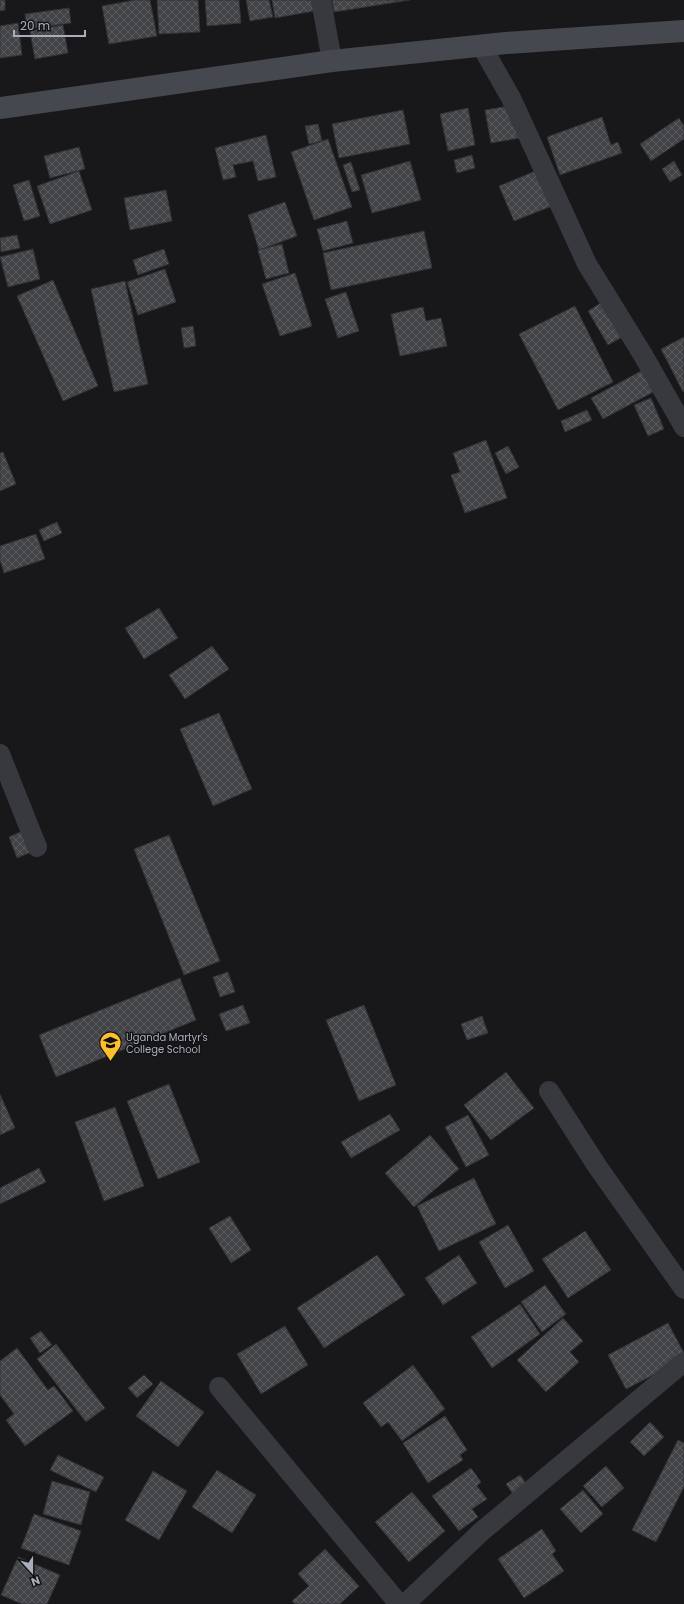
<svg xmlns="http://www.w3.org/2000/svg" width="684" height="1604" font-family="Poppins,sans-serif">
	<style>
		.building { fill: url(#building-cross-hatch); stroke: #323136 }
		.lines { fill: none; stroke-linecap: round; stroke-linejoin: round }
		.minor { stroke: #38393f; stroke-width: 20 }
		.secondary { stroke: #46484f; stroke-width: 22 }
		.labels { text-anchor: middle; stroke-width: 3; stroke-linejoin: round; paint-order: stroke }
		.poi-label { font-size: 10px; fill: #a9aebb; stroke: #131315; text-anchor: start }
	</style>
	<defs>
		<pattern id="building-cross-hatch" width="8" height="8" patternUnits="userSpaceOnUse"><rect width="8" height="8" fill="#424347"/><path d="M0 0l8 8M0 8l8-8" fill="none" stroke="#5a5c60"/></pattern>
	</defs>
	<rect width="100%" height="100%" fill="#18181a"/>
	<path class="building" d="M0,0H5V10L0,11Z
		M135,0H150L157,36L109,44L102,6Z
		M157,0H198L200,32L159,34Z
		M205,0H239L241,23L207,26Z
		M246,0H269L273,17L250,21Z
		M272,0H312L314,11L275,18Z
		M332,0H410L334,12Z
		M69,8L71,23L27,29L25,14Z
		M18,23L22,55L0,58V26Z
		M63,25L68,53L35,59L30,31Z
		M514,105L520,138L491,143L485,110Z
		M468,108L475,145L448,151L440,114Z
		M403,110L410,144L339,158L332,124Z
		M602,117L611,145L618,142L622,153L560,175L547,137Z
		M679,118L684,126V139L651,161L640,144Z
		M318,124L322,141L309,144L305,126Z
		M266,135L276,177L258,181L253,161L233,165L236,177L223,180L215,148Z
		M328,139L352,207L314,220L291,152Z
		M79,147L85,169L50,178L44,156Z
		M472,155L475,168L457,173L454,160Z
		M410,161L421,200L372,213L361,175Z
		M674,161L682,175L670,182L662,169Z
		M351,162L360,190L352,192L343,165Z
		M538,170L552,206L514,221L499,186Z
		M79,171L92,210L50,224L37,186Z
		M29,180L40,216L24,221L13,185Z
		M166,190L172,221L130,230L124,198Z
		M285,202L297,236L259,250L248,215Z
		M347,221L353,243L323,251L317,229Z
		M424,231L432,268L331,290L323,253Z
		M17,235L20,248L1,252L0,238Z
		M282,244L289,273L266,279L258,250Z
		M33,249L40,279L8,287L0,257Z
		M164,249L169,264L138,275L133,260Z
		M165,269L176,302L138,315L127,282Z
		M295,273L312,326L280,336L262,284Z
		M53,280L98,386L63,401L17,296Z
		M125,281L148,384L114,392L91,289Z
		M346,292L359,331L338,338L325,299Z
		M604,301L624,336L608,345L588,311Z
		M575,306L613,382L558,410L519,334Z
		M423,307L426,321L441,318L447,346L400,356L391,314Z
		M193,326L196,346L184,348L181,328Z
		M684,337V391L683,392L661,349Z
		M643,370L655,391L603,419L591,398Z
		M651,398L664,429L648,436L634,405Z
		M587,410L592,420L565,432L561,421Z
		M486,440L507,498L465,513L451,475L460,472L453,453Z
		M508,446L519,467L506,474L495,453Z
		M3,452L16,484L0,491V453Z
		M57,522L62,533L44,541L39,530Z
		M36,534L45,559L4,573L0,560V546Z
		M159,608L178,638L144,659L125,628Z
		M212,646L229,669L185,699L169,675Z
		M219,713L252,789L213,806L180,729Z
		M27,829L36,850L17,858L9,837Z
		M169,835L220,961L184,975L134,849Z
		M228,972L235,992L220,997L213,977Z
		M180,978L196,1020L56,1077L39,1035Z
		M243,1005L250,1023L226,1031L219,1014Z
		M364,1005L396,1085L359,1101L326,1020Z
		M482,1016L488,1033L467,1040L461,1024Z
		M506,1072L534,1108L491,1140L464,1105Z
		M169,1084L200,1162L158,1179L127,1101Z
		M0,1094L15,1128L0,1135Z
		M115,1107L144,1186L104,1201L75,1122Z
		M390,1114L400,1130L351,1158L341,1142Z
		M468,1115L489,1155L466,1167L445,1127Z
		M430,1135L459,1169L414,1207L385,1173Z
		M39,1168L46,1182L0,1204V1188Z
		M474,1178L496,1224L439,1251L417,1206Z
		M230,1216L251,1250L231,1263L209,1228Z
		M508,1225L534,1271L505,1288L479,1242Z
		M585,1231L611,1270L568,1298L542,1259Z
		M377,1255L405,1295L324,1348L297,1308Z
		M459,1255L477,1283L443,1305L425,1278Z
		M545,1285L566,1314L542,1332L521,1302Z
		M520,1304L540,1334L492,1368L471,1337Z
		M563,1318L583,1341L570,1352L579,1362L546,1392L517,1360Z
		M668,1323L684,1353V1359L626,1389L608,1355Z
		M285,1326L308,1365L261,1394L237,1354Z
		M41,1331L52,1345L40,1353L30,1338Z
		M56,1344L105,1408L86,1422L37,1359Z
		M17,1348L48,1390L54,1386L73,1411L25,1446L6,1420L14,1414L0,1395V1361Z
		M413,1365L445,1409L402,1441L388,1422L381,1427L363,1403Z
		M144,1375L153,1384L137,1398L128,1388Z
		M161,1381L204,1412L178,1447L136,1416Z
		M445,1416L467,1450L460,1455L463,1460L428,1483L403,1443Z
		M650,1422L664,1437L644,1456L630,1442Z
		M678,1440L684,1443V1487L656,1542L632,1530Z
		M58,1455L104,1477L96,1492L50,1470Z
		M606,1466L624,1488L602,1507L583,1486Z
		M471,1468L481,1482L477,1486L487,1499L472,1509L478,1517L459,1531L432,1496Z
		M217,1470L256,1495L232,1533L192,1507Z
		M153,1471L187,1491L159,1540L125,1520Z
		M520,1475L531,1490L517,1500L506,1484Z
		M52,1481L90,1492L81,1525L43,1514Z
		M583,1490L603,1514L581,1533L560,1509Z
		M412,1492L445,1531L409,1562L375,1522Z
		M34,1514L81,1531L69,1565L21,1548Z
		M542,1529L556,1551L552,1554L564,1571L524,1598L498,1559Z
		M325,1549L359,1586L340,1604H295L292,1601L309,1586L298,1574Z
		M18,1557L60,1575L47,1604H22L1,1595Z"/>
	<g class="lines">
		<path class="minor" d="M321,0L332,61
			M481,45L511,98L587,264L643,355L684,427
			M0,754L37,847
			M549,1091L597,1166L684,1289
			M219,1387L399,1604
			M405,1604L481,1532L684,1362"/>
		<path class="secondary" d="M0,108L332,61L506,43L684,31"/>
	</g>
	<defs>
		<symbol id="school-pin" viewBox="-11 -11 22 30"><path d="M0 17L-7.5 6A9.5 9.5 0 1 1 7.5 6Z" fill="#fdbf2c" stroke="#131315"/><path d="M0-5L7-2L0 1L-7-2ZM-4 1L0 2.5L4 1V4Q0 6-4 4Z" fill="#111"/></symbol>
	</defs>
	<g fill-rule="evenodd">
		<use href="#school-pin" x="98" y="1030" width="25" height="34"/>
	</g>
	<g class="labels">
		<g class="poi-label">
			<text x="126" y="1041">Uganda Martyr's<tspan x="126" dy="12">College School</tspan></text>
		</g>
	</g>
	<g transform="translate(32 1572) rotate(159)" stroke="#131315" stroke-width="3" paint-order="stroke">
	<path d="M0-3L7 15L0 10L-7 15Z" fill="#a9aebb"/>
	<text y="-6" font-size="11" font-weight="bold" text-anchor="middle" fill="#a9aebb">N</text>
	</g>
	<path d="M14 30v6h71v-6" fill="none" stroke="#a9aebb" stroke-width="2"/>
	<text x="20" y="30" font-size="12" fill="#a9aebb" stroke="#131315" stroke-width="3" paint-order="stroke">20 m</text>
</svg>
